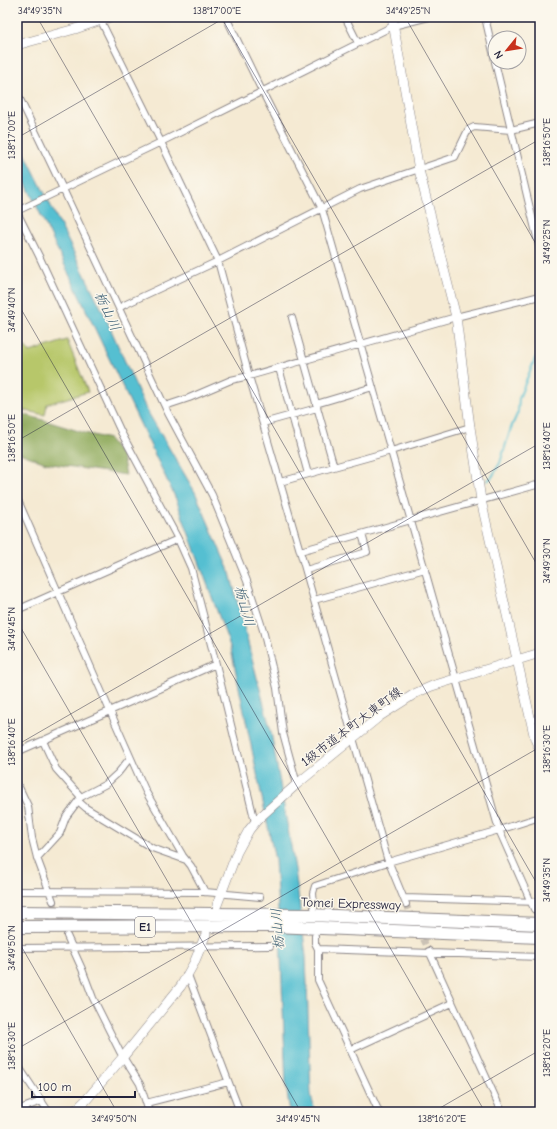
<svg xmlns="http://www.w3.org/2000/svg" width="557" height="1129" font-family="'Comic Neue','Klee One',sans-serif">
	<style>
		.green { fill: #b7c76a; stroke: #6c7452 }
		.forest { fill: #91ac5e; stroke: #5a674c }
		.water { fill: #55bfd1; stroke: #3c7086 }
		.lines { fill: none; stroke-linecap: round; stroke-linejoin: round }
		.stream { stroke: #55bfd1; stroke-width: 2 }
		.street-tunnel { stroke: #cbc2b5; stroke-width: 6; stroke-dasharray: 6 3; stroke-linecap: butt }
		.street-casing { stroke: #8c8687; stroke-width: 8 }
		.secondary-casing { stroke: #8c8687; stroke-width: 10 }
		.highway-casing { stroke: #8c8687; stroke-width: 14 }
		.street { stroke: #fff; stroke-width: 6 }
		.secondary { stroke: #fff; stroke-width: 9 }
		.highway { stroke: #fff; stroke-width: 12 }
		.ticks { fill: none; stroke: #22223b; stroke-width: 1; stroke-opacity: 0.45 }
		.labels { text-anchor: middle; stroke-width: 3; stroke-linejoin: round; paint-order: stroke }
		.shield { fill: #fbf7ec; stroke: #636270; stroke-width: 1 }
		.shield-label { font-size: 12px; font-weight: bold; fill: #22223b }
		.street-label { font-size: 13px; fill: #22223b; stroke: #fbf7ec }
		.water-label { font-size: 14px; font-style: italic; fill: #345970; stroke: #fbf7ec }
		.neatline { fill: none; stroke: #22223b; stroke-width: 1.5 }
		.ticks-label { font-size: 10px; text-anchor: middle; fill: #22223b }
	</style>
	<rect width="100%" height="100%" fill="#fbf7ec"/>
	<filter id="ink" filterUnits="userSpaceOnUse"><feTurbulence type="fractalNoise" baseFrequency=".025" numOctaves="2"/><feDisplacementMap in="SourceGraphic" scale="8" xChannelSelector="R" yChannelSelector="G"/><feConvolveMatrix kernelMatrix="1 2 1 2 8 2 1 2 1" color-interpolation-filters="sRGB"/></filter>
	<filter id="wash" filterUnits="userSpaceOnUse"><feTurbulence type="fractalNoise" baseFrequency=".012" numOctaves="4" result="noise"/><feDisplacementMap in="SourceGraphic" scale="16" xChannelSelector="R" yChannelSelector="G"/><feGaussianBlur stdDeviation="0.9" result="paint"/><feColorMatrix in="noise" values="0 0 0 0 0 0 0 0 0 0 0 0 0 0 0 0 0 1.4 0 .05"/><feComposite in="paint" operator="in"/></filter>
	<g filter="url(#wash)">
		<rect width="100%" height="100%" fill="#f5ead3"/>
		<path class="green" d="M17,338L30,352L67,340L88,392L47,404L45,415L17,409Z"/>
		<path class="forest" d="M17,412L85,433L109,439L122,456L126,475L46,463L17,452Z"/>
		<path class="water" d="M17,137L104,314L146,409L195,492L230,573L271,732L295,869L306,957L311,1095L315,1112H290L286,1085L281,958L275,860L231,649L176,499L17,165Z"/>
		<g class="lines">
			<path class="stream" d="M487,481L492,477L500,463L511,428L518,412L519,398L540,347"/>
		</g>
	</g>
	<g filter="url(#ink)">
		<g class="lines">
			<path class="street-tunnel" d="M53,901L64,927
				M406,904L413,919
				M534,909L540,921
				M419,931L428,949"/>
			<defs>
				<path id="street" d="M99,17L161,142L218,261L249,376L300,551L387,858L406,904
					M226,17L262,91L322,209L499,830L534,909
					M345,17L358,43
					M485,17L495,61
					M495,62L540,250
					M17,93L63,189L168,413L212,495L247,581L263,630L277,688L283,733L297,784
					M17,211L161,142L393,26L429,17
					M17,212L39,256L121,432L178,539L191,568L216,664L255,822
					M119,308L124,305L218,261L360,189L455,157L468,130L474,127L511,130L540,123
					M292,318L334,467
					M279,368L308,474
					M316,404L373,387
					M165,406L189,398L231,380L249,376L456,317L540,296
					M263,423L317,408
					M280,482L391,451L470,427
					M17,498L110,711L146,792L183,856L191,866L205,892
					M300,551L540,484
					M306,570L367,552L362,534
					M314,600L425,569
					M17,610L178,539
					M43,741L56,769L81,797
					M17,752L216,664
					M17,783L28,806L32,838L37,858L53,901
					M78,801L86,808L152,848L186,860
					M37,858L60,833L66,817L81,797L106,784L118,773L130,758
					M17,891L205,892L260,897
					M404,898L540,902
					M314,907L313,893L315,886L388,862L499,830L540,817
					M67,936L82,969L93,998L120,1052L140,1084L149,1112
					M315,936V943L318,949V980L379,1112
					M17,948L270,946
					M318,949L540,957
					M429,951L502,1112
					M188,975L240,1112
					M350,1050L452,1003
					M17,1064L48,1111L50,1112
					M146,1103L228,1082
					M17,1110L42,1101"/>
				<path id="secondary" d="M392,17L419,170L456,317L470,427L481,500L530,717L535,739L540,750
					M17,45L75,29L110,17
					M217,905L237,852L249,830L258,819L297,784L380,716L416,693L432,686L540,653
					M74,1112L87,1099L123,1057L181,986L194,963L206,934"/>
				<path id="highway" d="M17,912L310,915L540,924
					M17,927L273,926L540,937"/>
			</defs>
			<use href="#street" class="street-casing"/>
			<use href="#secondary" class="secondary-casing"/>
			<use href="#highway" class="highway-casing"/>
			<use href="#street" class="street"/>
			<use href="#secondary" class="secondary"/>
			<use href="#highway" class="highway"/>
		</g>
	</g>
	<path class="ticks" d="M37,17L540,889M221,17L540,570M405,17L540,251M17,138L226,17M17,302L485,1112M17,441L540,139M17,621L301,1112M17,745L540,443M17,939L117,1112M17,1049L540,747M433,1112L540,1050"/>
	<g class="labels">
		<rect class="shield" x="135" y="917" width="20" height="20" rx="3"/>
		<g class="shield-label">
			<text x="145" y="931">E1</text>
		</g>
		<g class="street-label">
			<text transform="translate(351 726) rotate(-37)" y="5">1級市道本町大東町線</text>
			<text transform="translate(351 903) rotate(2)" y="5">Tomei Expressway</text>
		</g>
		<g class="water-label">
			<text transform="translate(108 311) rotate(65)" y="5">栃山川</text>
			<text transform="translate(245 606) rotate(75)" y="5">栃山川</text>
			<text transform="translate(277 929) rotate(-94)" y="5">栃山川</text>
		</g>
	</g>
	<rect width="557" height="1129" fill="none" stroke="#fbf7ec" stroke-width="44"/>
	<g transform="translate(507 50) rotate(240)"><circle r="19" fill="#fbf7ec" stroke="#a4a2a5"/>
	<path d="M0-3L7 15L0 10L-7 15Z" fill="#c8321e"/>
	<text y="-6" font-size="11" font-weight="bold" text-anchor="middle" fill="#22223b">N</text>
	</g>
	<path d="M32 1091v6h103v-6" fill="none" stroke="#22223b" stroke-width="2"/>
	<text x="38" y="1091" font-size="12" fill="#22223b" stroke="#fbf7ec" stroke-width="3" paint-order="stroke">100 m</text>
	<rect x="22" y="22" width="513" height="1085" class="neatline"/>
	<g class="ticks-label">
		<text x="40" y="14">34°49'35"N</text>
		<text x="217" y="14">138°17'00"E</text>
		<text x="408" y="14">34°49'25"N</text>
		<text transform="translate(11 135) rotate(-90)" y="4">138°17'00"E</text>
		<text transform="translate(546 142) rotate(-90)" y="4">138°16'50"E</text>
		<text transform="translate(546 242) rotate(-90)" y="4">34°49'25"N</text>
		<text transform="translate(11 310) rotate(-90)" y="4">34°49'40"N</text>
		<text transform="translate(11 438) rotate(-90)" y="4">138°16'50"E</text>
		<text transform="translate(546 446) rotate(-90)" y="4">138°16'40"E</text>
		<text transform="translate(546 561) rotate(-90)" y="4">34°49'30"N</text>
		<text transform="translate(11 629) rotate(-90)" y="4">34°49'45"N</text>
		<text transform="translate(11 742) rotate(-90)" y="4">138°16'40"E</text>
		<text transform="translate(546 749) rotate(-90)" y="4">138°16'30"E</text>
		<text transform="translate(546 880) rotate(-90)" y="4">34°49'35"N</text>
		<text transform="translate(11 948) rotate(-90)" y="4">34°49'50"N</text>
		<text transform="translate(11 1046) rotate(-90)" y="4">138°16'30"E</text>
		<text transform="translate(546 1053) rotate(-90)" y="4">138°16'20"E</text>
		<text x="114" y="1122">34°49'50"N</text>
		<text x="298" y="1122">34°49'45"N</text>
		<text x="442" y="1122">138°16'20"E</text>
	</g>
</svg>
